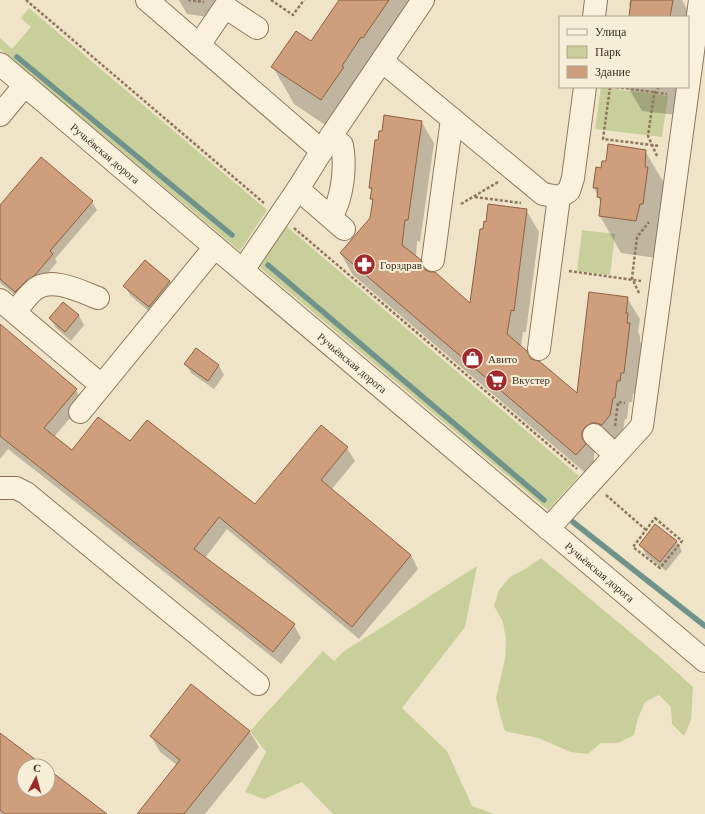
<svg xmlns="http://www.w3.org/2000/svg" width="705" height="814" font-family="'Times New Roman',serif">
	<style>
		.green { fill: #c9cf9b }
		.shadow { fill: #0003 }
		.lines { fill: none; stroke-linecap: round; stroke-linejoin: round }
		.stream { stroke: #6f938a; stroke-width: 5.5 }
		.building { fill: #cf9f7d; stroke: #8d5f41 }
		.minor-casing { stroke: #8d765c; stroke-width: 24 }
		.path { stroke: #8d765c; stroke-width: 2.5; stroke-dasharray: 3 2; stroke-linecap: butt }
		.minor { stroke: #faf1dc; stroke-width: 22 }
		.labels { text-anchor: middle; stroke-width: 4; stroke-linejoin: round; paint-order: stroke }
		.street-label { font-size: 11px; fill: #3d2e20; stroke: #f7eed8 }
		.poi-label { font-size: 11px; fill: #3d2e20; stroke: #f7eed8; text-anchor: start }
	</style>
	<rect width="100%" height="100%" fill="#f0e4c8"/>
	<path class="green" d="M29,8L267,210L240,251L0,49V38L12,49L31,27L21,18Z
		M601,87L668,96L662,137L595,129Z
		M284,224L579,476L548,510L257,265Z
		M582,230L615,234L610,275L577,271Z
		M541,558L660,657L693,687L691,720L684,736L672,724L671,707L659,695L645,702L638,718L634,735L618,743H601L588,754L571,752L538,738L505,731L500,715L496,698L505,659L506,640L503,622L494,606L499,590L510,577L525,569Z
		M477,566L465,627L402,708L447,751L472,806L494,814H333L302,782L264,799L245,792L266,752L250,731L323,651L334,661L343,652Z"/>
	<path class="shadow" d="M179,0H230L228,20L187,14Z
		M340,0H436L343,137L294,104L273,67L312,42Z
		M630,0H682L691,16L688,17H630L631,9L629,5Z
		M628,87H687L678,115L642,111Z
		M421,121L434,143L420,242L417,241L416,257L420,261L426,271L471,305L483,231L487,223L526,210L539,232L526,332H523L521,347L531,360L577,395L627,298L640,319L638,332L640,336V341L642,346L636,394H633L632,402H629L627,419H625L622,437L597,448L594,454V461L597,467L589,476L353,275L341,254L371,219L373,202L371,199L372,192L370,188Z
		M645,151L667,188L657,258L621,253L600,216L601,203L594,188L602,169Z
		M92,202L97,210L55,259L57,262L40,283L20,299L0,283V207Z
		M170,281L175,291L154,316L130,295L125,286Z
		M63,303L79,316L84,325L71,341L56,328L50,318Z
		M0,326L76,390L83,403L54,437L72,451L130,443L256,505L321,426L347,448L355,461L331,490L411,555L418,569L359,639L227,529L205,558L294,625L301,638L281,664L8,449L0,459Z
		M196,349L219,366L224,375L214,389L191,373L186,364Z
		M655,525L677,542L682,551L666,571L646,555L641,545Z
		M192,685L250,732L259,747L205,814H138L177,765L160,752L151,736Z
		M0,734L42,766H24V790H48V770L105,814H0Z"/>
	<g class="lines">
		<path class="stream" d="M17,57L232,235
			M268,265L544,500
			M573,522L705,626"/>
	</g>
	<path class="building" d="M339,0H389L363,38L361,37L342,66L344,67L321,100L271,67L296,31L311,41Z
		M631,0H673L670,17H629Z
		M384,115L422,121L408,220H405L402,245L421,260L422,265L425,270L431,272H435L470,303L480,229H483L484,221L486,222L488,204L527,209L514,311L511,310L507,334L527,351L531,359L539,361L577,393L589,292L628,297L626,313H628L627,323H630L624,373H621L620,381H617L615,398H613L610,415L602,425L597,423H591L585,427L582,432V438L586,444L576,455L340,253L370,218L373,199H370L372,188H369L375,140H378L379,131H382Z
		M608,144L646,150L645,167H648L643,204H640L636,221L599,216L601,198L597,197L598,188H593L596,167L601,168L602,161H606Z
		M41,157L93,201L50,251L53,254L35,275L25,282L15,292L0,279V205Z
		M145,260L170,281L149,307L123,286Z
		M63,302L79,315L65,332L49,318Z
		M0,324L77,389L44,428L72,450L98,417L130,441L147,420L255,504L321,425L348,447L321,480L411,555L352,627L219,517L194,549L295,624L273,652L0,436Z
		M196,348L219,365L208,381L184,364Z
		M655,524L677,541L660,562L639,545Z
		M191,684L250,731L184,814H137L180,760L150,736Z
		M0,733L44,766H24V790H48V769L107,814H5L0,810Z"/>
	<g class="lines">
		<defs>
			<g id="minor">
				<path d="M147,0L322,151"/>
				<path d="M594,17L596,0"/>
				<path d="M199,45L225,7L257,28"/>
				<path d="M382,61L543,194L559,197L569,191L573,178L585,87"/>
				<path id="s1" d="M0,64L215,247L705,661"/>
				<path d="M0,115L25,85"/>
				<path d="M331,136L342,145C346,166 343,198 331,217"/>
				<path d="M298,189L344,229"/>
				<path d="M433,260L452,119"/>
				<path d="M243,270L298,189L331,136L423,0"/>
				<path d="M0,300L101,385"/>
				<path d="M15,312C21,305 26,297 33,291C49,275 80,291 98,298"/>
				<path d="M539,349L559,197"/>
				<path d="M80,412L215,247"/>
				<path d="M594,435L615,455"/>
				<path d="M0,488H16L26,493L258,684"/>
				<path d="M548,529L642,426L700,0"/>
			</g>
		</defs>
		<use href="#minor" class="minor-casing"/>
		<path class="path" d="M26,0L264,203
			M188,0L204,2
			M271,0L293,15L304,0
			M610,87L603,139L660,146
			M616,87L667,94
			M657,156L648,136L654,94L659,87
			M475,197L521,203
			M461,204L498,182
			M294,228L577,469
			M569,271L641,281
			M639,293L632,278L637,237L649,222
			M615,426L618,402L625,403
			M606,495L646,530
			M655,518L682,541L660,568L633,547Z"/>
		<use href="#minor" class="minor"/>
	</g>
	<defs>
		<symbol id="pharmacy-disc" viewBox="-11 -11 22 22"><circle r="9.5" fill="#9e2a2b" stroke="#f7eed8"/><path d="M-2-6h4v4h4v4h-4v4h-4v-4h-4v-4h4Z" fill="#fff"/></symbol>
		<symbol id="shop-disc" viewBox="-11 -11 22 22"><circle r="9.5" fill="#9e2a2b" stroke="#f7eed8"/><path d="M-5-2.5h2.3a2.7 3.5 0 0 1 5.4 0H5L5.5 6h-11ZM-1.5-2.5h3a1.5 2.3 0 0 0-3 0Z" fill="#fff"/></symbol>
		<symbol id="supermarket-disc" viewBox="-11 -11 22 22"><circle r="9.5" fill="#9e2a2b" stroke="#f7eed8"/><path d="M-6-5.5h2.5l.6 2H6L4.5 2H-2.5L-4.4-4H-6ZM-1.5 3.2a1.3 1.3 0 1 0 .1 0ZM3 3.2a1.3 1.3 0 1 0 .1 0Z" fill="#fff"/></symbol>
	</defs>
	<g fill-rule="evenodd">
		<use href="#pharmacy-disc" x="352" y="252" width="25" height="25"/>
		<use href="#shop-disc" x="460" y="346" width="25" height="25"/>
		<use href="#supermarket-disc" x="484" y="368" width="25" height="25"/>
	</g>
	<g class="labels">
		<g class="street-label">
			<text dy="4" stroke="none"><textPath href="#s1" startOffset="138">Ручьёвская дорога</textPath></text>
			<text dy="4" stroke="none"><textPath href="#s1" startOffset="462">Ручьёвская дорога</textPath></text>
			<text dy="4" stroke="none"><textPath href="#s1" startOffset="786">Ручьёвская дорога</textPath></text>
		</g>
		<g class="poi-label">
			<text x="380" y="269">Горздрав</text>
			<text x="488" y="363">Авито</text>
			<text x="512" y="384">Вкустер</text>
		</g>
	</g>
	<rect x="559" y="16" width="130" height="72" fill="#f7eed8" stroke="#ada18e"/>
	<rect x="567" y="29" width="20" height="6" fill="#faf1dc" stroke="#ada18e"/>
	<text x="595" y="36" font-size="12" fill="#3d2e20">Улица</text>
	<rect x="567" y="46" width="20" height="12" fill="#c9cf9b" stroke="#ada18e"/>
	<text x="595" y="56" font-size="12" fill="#3d2e20">Парк</text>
	<rect x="567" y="66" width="20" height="12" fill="#cf9f7d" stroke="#ada18e"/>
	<text x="595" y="76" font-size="12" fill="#3d2e20">Здание</text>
	<g transform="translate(36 778) rotate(6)"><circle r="19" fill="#f7eed8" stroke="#ada18e"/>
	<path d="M0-3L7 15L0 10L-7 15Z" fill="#9e2a2b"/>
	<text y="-6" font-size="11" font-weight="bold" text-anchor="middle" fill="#3d2e20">С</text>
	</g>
</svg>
